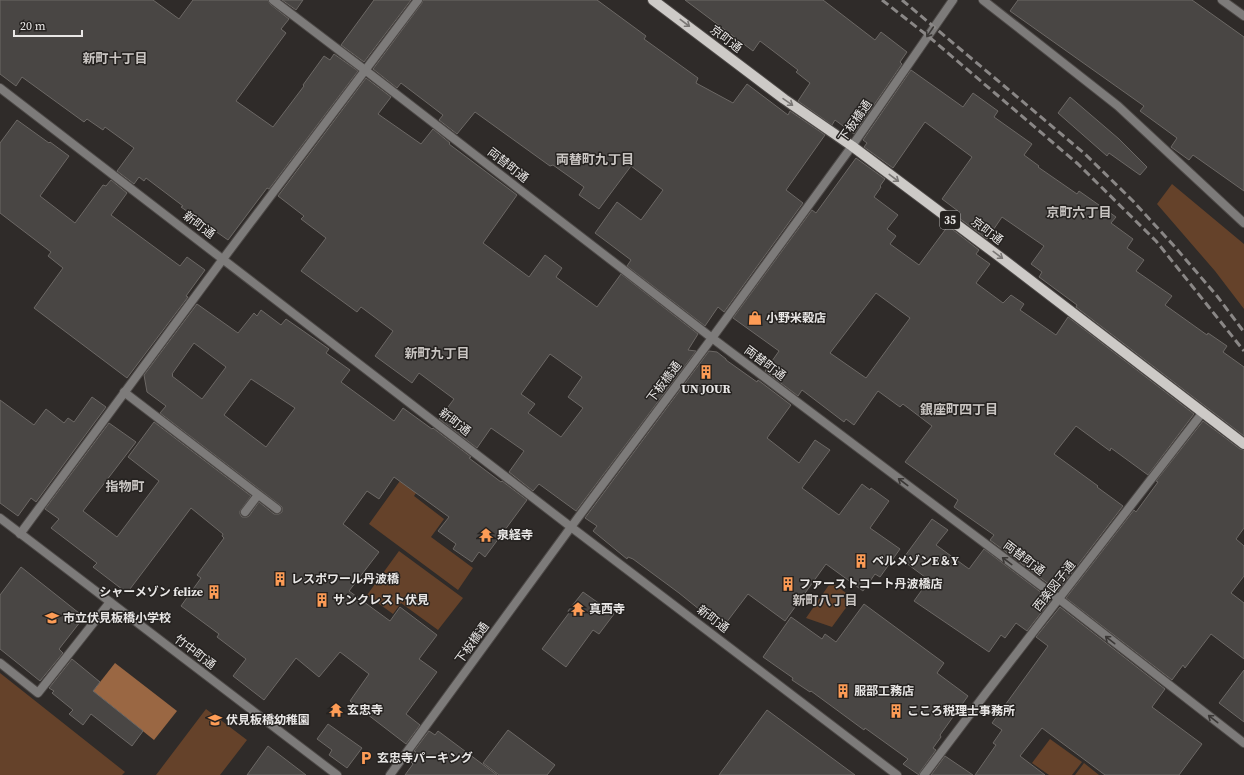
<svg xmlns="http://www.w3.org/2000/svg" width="1244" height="775" font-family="'Source Serif 4','Noto Sans JP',serif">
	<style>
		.green { fill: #65422a }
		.water { fill: #9a6743 }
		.building { fill: #494644; stroke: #6c6865; fill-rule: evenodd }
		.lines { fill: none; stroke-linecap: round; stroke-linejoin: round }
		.service-casing { stroke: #4d4947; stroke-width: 10 }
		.minor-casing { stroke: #4d4947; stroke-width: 10 }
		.tertiary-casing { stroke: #4d4947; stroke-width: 10 }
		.primary-casing { stroke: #4d4947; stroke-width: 12 }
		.service { stroke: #7d7b7a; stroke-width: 8 }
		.minor { stroke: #7d7b7a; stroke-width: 8 }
		.tertiary { stroke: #7d7b7a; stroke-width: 8 }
		.primary { stroke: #cdcac7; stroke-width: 10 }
		.rail { stroke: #8a8786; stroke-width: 3; stroke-dasharray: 8 4; stroke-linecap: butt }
		.oneway { stroke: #797674 }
		.oneway2 { stroke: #3b3836 }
		.labels { text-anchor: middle; stroke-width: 3; stroke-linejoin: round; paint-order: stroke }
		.shield { fill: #252220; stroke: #aeacab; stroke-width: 1 }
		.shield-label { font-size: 11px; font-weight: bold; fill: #e9e7e6 }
		.street-label { font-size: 12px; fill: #e9e7e6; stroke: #252220 }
		.poi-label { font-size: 12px; font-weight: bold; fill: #e9e7e6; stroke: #252220; text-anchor: start }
		.neighbourhood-label { font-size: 13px; font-weight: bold; fill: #cac6c3; stroke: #252220 }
	</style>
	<rect width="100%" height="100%" fill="#2f2b29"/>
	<path class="green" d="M1172,184L1244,244V309L1215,271L1157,204Z
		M402,478L418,490L414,496L444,519L431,537L473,568L458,590L369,524Z
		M399,551L463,598L438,630L401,603L393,614L367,595Z
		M831,582L853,598L832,627L806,618Z
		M0,673L125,772L122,775H0Z
		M206,709L247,740L220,775H156Z
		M1050,739L1082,762L1072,775H1049L1032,763Z
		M1084,763L1099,775H1075Z"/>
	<path class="water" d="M115,663L177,711L154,740L93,691Z"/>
	<path class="building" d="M0,0H153L179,19L193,0H268L270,4L289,19L281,29L286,33L236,101L273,127L304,86L303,85L324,56L330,60L334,54L358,71L269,189L267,188L228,240L181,207L183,206L146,178L144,181L139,177L134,184L117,171L134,148L105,127L103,130L87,119L84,122L22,77L16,86L0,74Z
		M282,0H303L296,10Z
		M374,0H411L364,62L341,45Z
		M423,0H597L646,36L644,39L698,78L696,83L733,103L747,84L788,115L790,111L825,135L786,190L803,203L724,312L718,307L705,326L627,266L631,260L595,233L617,202L641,220L663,190L631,166L599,209L579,195L584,187L553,165L550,166L475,112L457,134L439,120L443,115L401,83L397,88L373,69L422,3Z
		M685,0H823L875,40L881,32L907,52L900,62L902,64L854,134L835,120L832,125L798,101L810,83L796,72L798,70L760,41L753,51Z
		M1018,0H1192L1244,37V191L1193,155L1189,160L1171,147L1177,138L1140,111L1144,106L1010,11Z
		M911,70L963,107L973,93L998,111L994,117L1032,144L1024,155L1039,166L1038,167L1077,194L1079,191L1116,217L1111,223L1133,239L1127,248L1144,260L1136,271L1172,296L1165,305L1207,335L1208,333L1227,346L1223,352L1244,367V436L1076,307L1077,305L1039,277L1042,272L1031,264L1044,246L1002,217L987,239L955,215L958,211L942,199L972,157L925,122L893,168L864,147L867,143L863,140Z
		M366,78L391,97L378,114L421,144L433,129L450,143L449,144L517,195L483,243L529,277L545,255L562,268L556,277L597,307L621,274L698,334L688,350L696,351L576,511L539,484L533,491L509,472L524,451L491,428L477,448L439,419L454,399L419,373L412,383L375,356L393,331L361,307L357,312L301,271L326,238L301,219L304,216L278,196ZM550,354L582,377L568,397L583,408L561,437L528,413L535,404L521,394Z
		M1070,97L1119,139L1147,167L1140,175L1109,153L1107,156L1058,113Z
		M17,120L49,143L50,142L69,156L40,196L75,223L103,185L106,186L111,180L127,193L111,215L180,266L187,257L205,270L186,296L188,297L127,378L34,308L63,268L48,256L51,252L0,213V143Z
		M856,158L885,179L880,186L881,187L874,197L898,215L887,229L896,236L890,244L919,265L948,226L979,250L976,254L990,264L976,283L1003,303L1011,295L1024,304L1020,310L1056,335L1068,317L1194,414L1148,475L1111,448L1110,451L1076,426L1054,454L1098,486L1097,487L1123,506L1058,591L990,540L994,535L954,507L958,500L905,462L932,426L903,404L900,407L878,391L854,425L846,419L844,422L802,390L798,396L765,371L779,351L733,318L812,210L816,213ZM876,293L910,318L866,378L830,353Z
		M197,304L238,333L254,313L257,316L261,310L281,325L286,319L329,349L326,353L350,370L341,382L394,421L403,408L432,429L433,428L471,457L469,458L501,482L502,481L527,500L485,557L479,552L472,562L453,549L456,544L438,531L449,517L394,477L379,499L367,491L343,524L379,552L349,591L390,621L400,607L437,635L419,659L437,672L406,714L420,725L406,744L350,701L369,674L340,652L319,677L296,658L264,700L233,676L246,659L217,637L219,634L181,606L201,578L197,575L224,538L222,536L223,534L191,508L127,593L93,567L97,563L51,528L59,519L45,509L109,423L136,442L83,511L117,537L159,481L128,457L154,422L251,496L240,511V514L242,517H247L249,516L259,502L274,514H279L282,512V507L280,505L160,413L166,406L147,392L144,375ZM194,343L226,367L202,399L172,376L173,375L172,374ZM251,379L295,408L266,447L224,415Z
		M709,351L717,352L726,359V360L757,382L758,380L791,405L767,438L799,463L815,440L830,450L802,488L839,515L862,484L870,490L871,488L889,501L870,528L900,549L880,577L875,574L863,591L826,564L785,621L748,594L726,623L708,611L705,614L679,593L633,559L628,557L627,559L593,531L597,526L585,518Z
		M92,397L106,407L36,502L31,498L18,516L0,503V400L34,425L46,409L64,423L68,418L74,422Z
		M1203,421L1240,449L1244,450V528L1236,539L1244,546V576L1231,593L1244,603V659L1211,634L1185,668L1183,665L1172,680L1066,598L1134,510L1136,512L1158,482L1156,481Z
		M932,519L948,530L936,545L969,569L984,549L1051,600L1027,631L1016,623L1005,638L1001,635L989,652L914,601L929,580L902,560Z
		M21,567L84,617L59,649L63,653L40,681L0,649V595Z
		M583,592L614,614L599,634L593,630L566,667L542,649L569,613L568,611Z
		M864,604L944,663L937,673L968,696L940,735L941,737L933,748L936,750L920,772L919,775L903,764L908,759L865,728L864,730L811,691L810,692L792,680L793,678L763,657L791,617L822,639L825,634L836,642Z
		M1060,607L1165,689L1152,707L1202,744L1179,775H1105L1042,728L1020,756L1045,775H975L996,745L993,743L1002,730L992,723L1048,646L1036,637Z
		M72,659L100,682L93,691L143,731L132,746L91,714L83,725L69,714L73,710L52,693L54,691L49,688Z
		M1244,670V722L1219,703Z
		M767,710L855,775H719Z
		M328,724L362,748L347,768L329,755L332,750L317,739Z
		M508,730L555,765L547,775H499L483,763Z
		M429,731L435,735L438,731L497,775H405L413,764L410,761L416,752L414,751Z
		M268,746L306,775H247Z
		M945,756L973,775H931Z"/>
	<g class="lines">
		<defs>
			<path id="service" d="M124,392L277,509
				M245,512L258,495
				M0,663L38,693L110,602"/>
			<path id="minor" d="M273,0L365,70L712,338L1059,599L1244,743
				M983,0L1118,106L1244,223
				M1222,0L1244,16
				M0,88L571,527L897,775
				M20,534L223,259L418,0
				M390,775L571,527L712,338L852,146L953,0
				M924,775L986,693L1203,412"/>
			<path id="tertiary" d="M0,518L337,775"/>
			<path id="primary" d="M653,0L784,99L852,146L1000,257L1244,444"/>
		</defs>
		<use href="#service" class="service-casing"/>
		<use href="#minor" class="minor-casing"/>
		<use href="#tertiary" class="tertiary-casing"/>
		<use href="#primary" class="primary-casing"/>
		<use href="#service" class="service"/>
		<use href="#minor" class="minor"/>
		<use href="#tertiary" class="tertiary"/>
		<use href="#primary" class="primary"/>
		<path class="rail" d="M882,0L928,36L1078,164L1156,241L1244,351
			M902,0L1085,154L1133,201L1175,247L1217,296L1244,332"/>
	</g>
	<defs><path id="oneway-shaft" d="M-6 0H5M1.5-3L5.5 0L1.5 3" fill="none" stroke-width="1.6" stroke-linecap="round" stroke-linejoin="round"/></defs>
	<g class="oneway">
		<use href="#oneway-shaft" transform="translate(685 23) rotate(37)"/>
		<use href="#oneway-shaft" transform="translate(788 102) rotate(35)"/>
		<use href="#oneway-shaft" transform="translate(894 178) rotate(37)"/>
		<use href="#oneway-shaft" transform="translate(998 255) rotate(37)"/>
	</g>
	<g class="oneway2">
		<use href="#oneway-shaft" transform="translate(930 32) rotate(124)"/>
		<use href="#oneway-shaft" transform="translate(903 482) rotate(-143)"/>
		<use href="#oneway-shaft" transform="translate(1007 561) rotate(-143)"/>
		<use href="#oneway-shaft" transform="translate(1110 640) rotate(-142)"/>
		<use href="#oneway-shaft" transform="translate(1213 719) rotate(-142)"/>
	</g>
	<defs>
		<symbol id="shop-bare" viewBox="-9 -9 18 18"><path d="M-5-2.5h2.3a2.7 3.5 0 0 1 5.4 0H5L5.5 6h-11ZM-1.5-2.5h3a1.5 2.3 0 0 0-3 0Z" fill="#fd9c56" stroke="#252220" stroke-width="2.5" paint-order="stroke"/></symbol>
		<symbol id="building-bare" viewBox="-9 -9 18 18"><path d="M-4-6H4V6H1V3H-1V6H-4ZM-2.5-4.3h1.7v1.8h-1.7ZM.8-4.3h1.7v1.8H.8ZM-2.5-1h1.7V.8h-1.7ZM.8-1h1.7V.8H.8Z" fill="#fd9c56" stroke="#252220" stroke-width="2.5" paint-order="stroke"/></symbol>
		<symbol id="temple-bare" viewBox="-9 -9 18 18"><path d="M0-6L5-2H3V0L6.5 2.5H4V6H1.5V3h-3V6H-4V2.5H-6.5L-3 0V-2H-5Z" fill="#fd9c56" stroke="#252220" stroke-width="2.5" paint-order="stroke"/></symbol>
		<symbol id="school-bare" viewBox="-9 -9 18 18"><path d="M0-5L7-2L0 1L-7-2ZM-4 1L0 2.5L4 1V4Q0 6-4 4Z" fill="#fd9c56" stroke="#252220" stroke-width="2.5" paint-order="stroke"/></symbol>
		<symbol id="parking-bare" viewBox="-9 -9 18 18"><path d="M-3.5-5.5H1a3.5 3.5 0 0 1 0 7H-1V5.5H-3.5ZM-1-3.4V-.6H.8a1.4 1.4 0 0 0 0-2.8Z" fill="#fd9c56" stroke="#252220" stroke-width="2.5" paint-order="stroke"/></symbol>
	</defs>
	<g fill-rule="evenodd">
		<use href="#shop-bare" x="745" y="308" width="20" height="20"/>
		<use href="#building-bare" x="696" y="362" width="20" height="20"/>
		<use href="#temple-bare" x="476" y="525" width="20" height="20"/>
		<use href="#building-bare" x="851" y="551" width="20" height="20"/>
		<use href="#building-bare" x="270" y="569" width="20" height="20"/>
		<use href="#building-bare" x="778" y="574" width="20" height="20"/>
		<use href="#building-bare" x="204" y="582" width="20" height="20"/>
		<use href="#building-bare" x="312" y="590" width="20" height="20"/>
		<use href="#temple-bare" x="568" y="599" width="20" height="20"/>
		<use href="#school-bare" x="42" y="608" width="20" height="20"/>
		<use href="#building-bare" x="833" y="681" width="20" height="20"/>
		<use href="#temple-bare" x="326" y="700" width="20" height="20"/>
		<use href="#building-bare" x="886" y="701" width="20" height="20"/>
		<use href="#school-bare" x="205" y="710" width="20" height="20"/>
		<use href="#parking-bare" x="356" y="748" width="20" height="20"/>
	</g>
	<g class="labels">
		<rect class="shield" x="940" y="211" width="20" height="18" rx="3"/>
		<g class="shield-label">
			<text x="950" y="224">35</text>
		</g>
		<g class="street-label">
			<text transform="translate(726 39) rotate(37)" y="4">京町通</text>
			<text transform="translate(855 121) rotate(-55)" y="4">下板橋通</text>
			<text transform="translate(508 165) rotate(38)" y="4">両替町通</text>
			<text transform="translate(199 225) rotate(37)" y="4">新町通</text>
			<text transform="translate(987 231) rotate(37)" y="4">京町通</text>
			<text transform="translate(765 363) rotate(37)" y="4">両替町通</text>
			<text transform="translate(664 382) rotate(-53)" y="4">下板橋通</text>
			<text transform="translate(455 422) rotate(38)" y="4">新町通</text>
			<text transform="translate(1024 558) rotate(37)" y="4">両替町通</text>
			<text transform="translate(1054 586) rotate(-52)" y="4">西楽図子通</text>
			<text transform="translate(713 619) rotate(37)" y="4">新町通</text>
			<text transform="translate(472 643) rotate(-54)" y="4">下板橋通</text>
			<text transform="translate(195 652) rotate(37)" y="4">竹中町通</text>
		</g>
		<g class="poi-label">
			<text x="766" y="322">小野米穀店</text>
			<text x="706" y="393" text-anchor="middle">UN JOUR</text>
			<text x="497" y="539">泉経寺</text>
			<text x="872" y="565">ベルメゾンE＆Y</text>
			<text x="291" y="583">レスポワール丹波橋</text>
			<text x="799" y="588">ファーストコート丹波橋店</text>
			<text x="203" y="596" text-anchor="end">シャーメゾン felize</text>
			<text x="333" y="604">サンクレスト伏見</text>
			<text x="589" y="613">真西寺</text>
			<text x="63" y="622">市立伏見板橋小学校</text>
			<text x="854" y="695">服部工務店</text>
			<text x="347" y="714">玄忠寺</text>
			<text x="907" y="715">こころ税理士事務所</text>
			<text x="226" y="724">伏見板橋幼稚園</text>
			<text x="377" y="762">玄忠寺パーキング</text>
		</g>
		<g class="neighbourhood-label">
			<text x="115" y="63">新町十丁目</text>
			<text x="595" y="164">両替町九丁目</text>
			<text x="1079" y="217">京町六丁目</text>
			<text x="437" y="358">新町九丁目</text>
			<text x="959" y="414">銀座町四丁目</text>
			<text x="125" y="491">指物町</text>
			<text x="825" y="605">新町八丁目</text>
		</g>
	</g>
	<path d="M14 30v6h68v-6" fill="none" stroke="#e9e7e6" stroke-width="2"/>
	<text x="20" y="30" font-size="12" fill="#e9e7e6" stroke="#252220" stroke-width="3" paint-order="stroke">20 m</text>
</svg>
